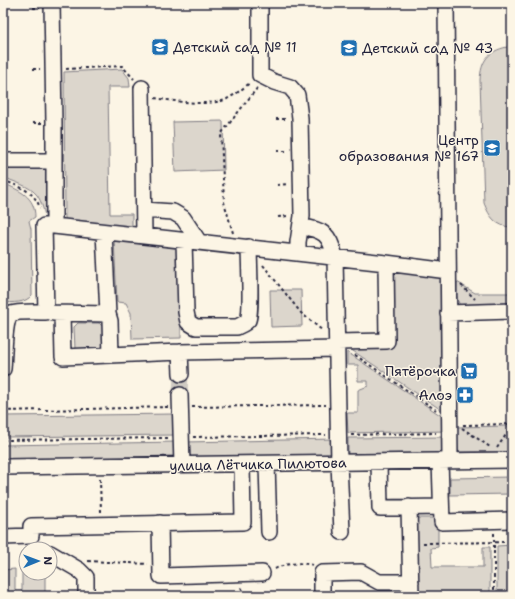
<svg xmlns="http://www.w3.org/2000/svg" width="515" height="599" font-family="'Shantell Sans',sans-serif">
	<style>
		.green { fill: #dcd6cc; stroke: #7f7c84 }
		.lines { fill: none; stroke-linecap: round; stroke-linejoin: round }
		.minor-tunnel { stroke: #d0cbc3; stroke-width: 15; stroke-dasharray: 15 8; stroke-linecap: butt }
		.minor-casing { stroke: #22223b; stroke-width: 18 }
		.path { stroke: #22223b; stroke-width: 2; stroke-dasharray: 3 3; stroke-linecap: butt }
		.minor { stroke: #fcf5e5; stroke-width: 15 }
		.labels { text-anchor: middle; stroke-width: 3; stroke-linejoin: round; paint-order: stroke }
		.poi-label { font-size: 14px; fill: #22223b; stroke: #fcf5e5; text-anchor: end }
		.street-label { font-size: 14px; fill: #22223b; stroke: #fcf5e5 }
	</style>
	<rect width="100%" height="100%" fill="#fcf5e5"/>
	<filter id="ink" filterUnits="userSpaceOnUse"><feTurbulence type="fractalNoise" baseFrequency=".025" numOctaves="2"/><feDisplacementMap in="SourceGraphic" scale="8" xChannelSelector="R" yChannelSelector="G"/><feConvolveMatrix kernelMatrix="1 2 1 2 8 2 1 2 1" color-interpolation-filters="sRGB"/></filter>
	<g filter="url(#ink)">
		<path class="green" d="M3,3H4V153H3Z
			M507,47H512V227C496,227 489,216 484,203L480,80C481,61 488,51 507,47Z
			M122,69L129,78L130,87H108L110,214H132V231L65,224L64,72Z
			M223,121L224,170L175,172L173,122Z
			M3,165L37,166L50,169L51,220H46C44,212 42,202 37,195C30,186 14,182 3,177Z
			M3,183C20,191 35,196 35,217L29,221L31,229L32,295C25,304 13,302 3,303Z
			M114,238L173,244L180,254L181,338L132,339L131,313L126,303L117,302Z
			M389,267L442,274L446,413L347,347L390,343Z
			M457,282L475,293H512V308L462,307C455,301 457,291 457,282Z
			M270,290H301L302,326L271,327Z
			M78,323H99L103,327V345L100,349H75L74,327Z
			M347,352L446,419V431L348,433L347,413H358V390L368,386V381H358V365H347Z
			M176,414V435L3,437L5,416Z
			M509,426V428H512V452H460C454,446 456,436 456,427Z
			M446,437L444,453L348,454V438Z
			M335,439V455L186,458L185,442Z
			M177,442V457L3,460V445Z
			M512,477V494L450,495V478Z
			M414,518H434L438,522V547L431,548L432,567H483V547H490V596H418Z
			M512,545V596H497V546Z
			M26,559V573H47L45,575V596H22V562Z
			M15,569V596H3V570Z"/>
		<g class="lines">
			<path class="minor-tunnel" d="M180,395L181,374"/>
			<defs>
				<path id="minor" d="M52,3L54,123V226
					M260,3V75L274,82L290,87L297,95L300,118L302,216L298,242V253
					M446,3L450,461
					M142,88L144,236
					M3,161H54
					M144,210L173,212L183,218L199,242
					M301,227C324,229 330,235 335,257L339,463L342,532
					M104,232L108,314
					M184,241L186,312L188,322L196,327H237C241,325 246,323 248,320C252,311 249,260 249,247
					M53,313L108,314L110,321L111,355
					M448,313L512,311
					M62,314L63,357L180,352L337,349
					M337,342L387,341L386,263
					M180,352L181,374
					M3,369C4,360 4,317 11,314C17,311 39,312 46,312L44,226H54L386,263L448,271
					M180,395L182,465
					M440,461L442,522L512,520
					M379,462L380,508L441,507
					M267,464L269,532
					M3,467L512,460
					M409,507L411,596
					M160,523L161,576L262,573
					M3,537L31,536V526L243,522L242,464
					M50,553L79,570L86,577V596
					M322,596V573L361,572L379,582H411"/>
			</defs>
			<use href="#minor" class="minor-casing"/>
			<path class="path" d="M33,8H40
				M33,69H40
				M66,69L122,66L134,79
				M155,98C173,101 210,107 227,99C235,95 243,88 250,83
				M276,119H287
				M33,123H42
				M277,151H287
				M3,180C19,187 34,190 40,208
				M277,185L288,184
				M278,217L288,216
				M233,233L224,202L221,134L258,87
				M263,265L301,313L323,331
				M461,285L475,299
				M355,355L436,410
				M192,407L326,405
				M3,411L168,407
				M463,425L512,424
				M462,428L490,447
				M351,435L436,433
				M193,437L326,435
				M3,440L169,438
				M497,448L512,426
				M100,479L101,512
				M423,543L512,542
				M88,561L148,564
				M275,569C286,563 301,562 313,565
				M241,587L245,596
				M494,596V533"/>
			<use href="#minor" class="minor"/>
		</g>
	</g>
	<defs>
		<symbol id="school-square" viewBox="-11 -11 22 22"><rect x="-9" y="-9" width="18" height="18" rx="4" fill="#1f6fb2" stroke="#fcf5e5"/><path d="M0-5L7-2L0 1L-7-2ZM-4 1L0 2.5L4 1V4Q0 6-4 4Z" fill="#fff"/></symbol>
		<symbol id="supermarket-square" viewBox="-11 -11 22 22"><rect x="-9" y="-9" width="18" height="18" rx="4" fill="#1f6fb2" stroke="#fcf5e5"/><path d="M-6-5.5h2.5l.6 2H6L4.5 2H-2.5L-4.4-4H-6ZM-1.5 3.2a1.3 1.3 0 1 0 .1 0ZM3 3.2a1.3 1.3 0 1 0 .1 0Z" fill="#fff"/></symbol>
		<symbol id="pharmacy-square" viewBox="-11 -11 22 22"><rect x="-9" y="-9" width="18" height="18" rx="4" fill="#1f6fb2" stroke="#fcf5e5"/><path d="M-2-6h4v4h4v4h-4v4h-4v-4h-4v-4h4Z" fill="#fff"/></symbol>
	</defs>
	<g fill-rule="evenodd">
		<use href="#school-square" x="150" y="37" width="20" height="20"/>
		<use href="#school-square" x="339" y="38" width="20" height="20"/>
		<use href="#school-square" x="482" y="138" width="20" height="20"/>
		<use href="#supermarket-square" x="459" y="361" width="20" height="20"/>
		<use href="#pharmacy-square" x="455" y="385" width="20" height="20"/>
	</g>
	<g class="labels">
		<g class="poi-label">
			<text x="173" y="52" text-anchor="start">Детский сад № 11</text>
			<text x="362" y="53" text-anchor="start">Детский сад № 43</text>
			<text x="479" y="145">Центр<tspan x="479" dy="16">образования № 167</tspan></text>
			<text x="456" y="376">Пятёрочка</text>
			<text x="452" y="400">Алоэ</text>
		</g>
		<g class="street-label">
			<text transform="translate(258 464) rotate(-1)" y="5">улица Лётчика Пилютова</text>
		</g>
	</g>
	<rect width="515" height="599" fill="none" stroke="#fcf5e5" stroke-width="16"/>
	<rect x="8" y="8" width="499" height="583" fill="none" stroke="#22223b" stroke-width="1.5" filter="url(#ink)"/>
	<g transform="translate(38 561) rotate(89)"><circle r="19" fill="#fcf5e5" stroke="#a5a1a1"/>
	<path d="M0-3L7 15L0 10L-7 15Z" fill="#1f6fb2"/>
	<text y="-6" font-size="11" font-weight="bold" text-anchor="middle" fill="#22223b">N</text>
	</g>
</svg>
